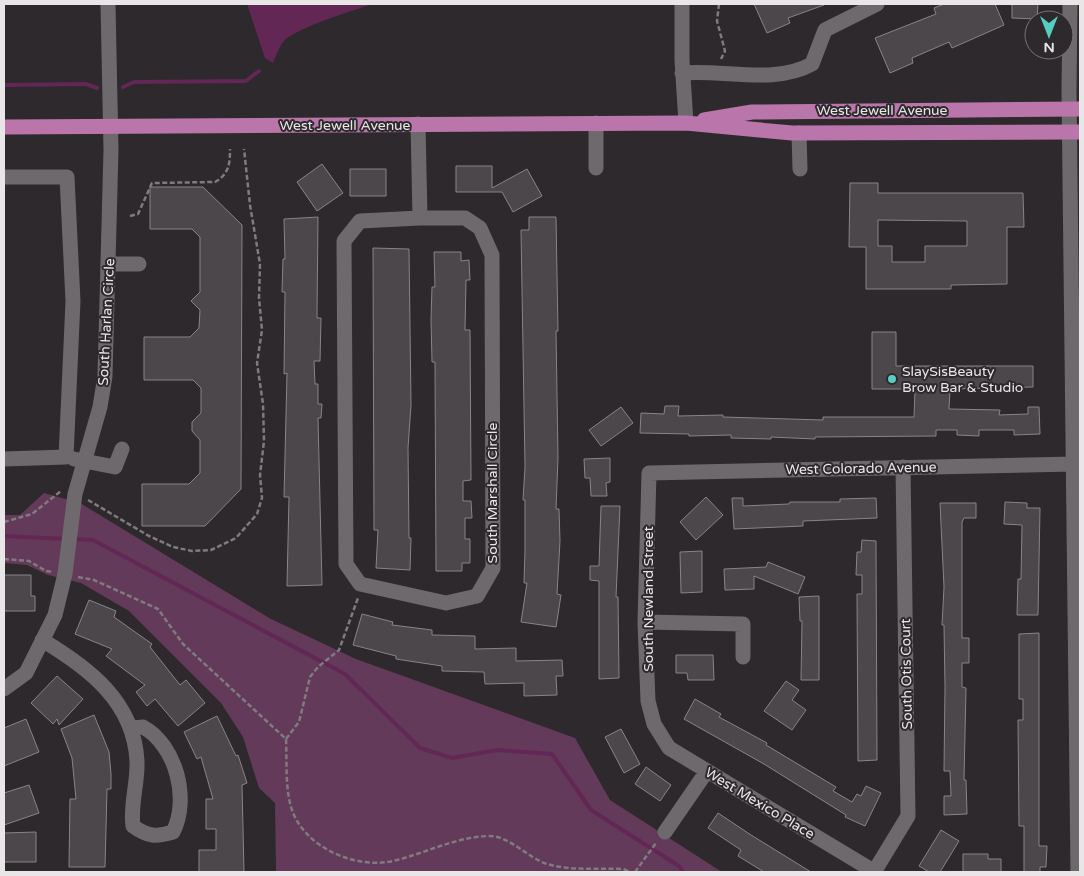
<svg xmlns="http://www.w3.org/2000/svg" width="1084" height="876" font-family="'Varela Round',sans-serif">
	<style>
		.green { fill: #633a59 }
		.water { fill: #622755 }
		.lines { fill: none; stroke-linecap: round; stroke-linejoin: round }
		.stream { stroke: #622755; stroke-width: 4 }
		.building { fill: #4c474a; stroke: #888487; fill-rule: evenodd }
		.path { stroke: #7f7b7e; stroke-width: 2.5; stroke-dasharray: 5 2.5; stroke-linecap: butt }
		.minor { stroke: #6e696d; stroke-width: 15 }
		.major { stroke: #ba76aa; stroke-width: 15 }
		.poi-dot { fill: #56cec2; stroke: #2d292c; stroke-width: 2 }
		.labels { text-anchor: middle; stroke-width: 4; stroke-linejoin: round; paint-order: stroke }
		.street-label { font-size: 14px; fill: #e9e6e8; stroke: #2d292c }
		.poi-label { font-size: 14px; fill: #e9e6e8; stroke: #2d292c; text-anchor: start }
	</style>
	<rect width="100%" height="100%" fill="#2d292c"/>
	<path class="green" d="M44,493L80,503L271,619L356,659L575,738L610,800L722,872H276L275,803L259,788L243,737L221,703L129,611L81,583L48,575L27,565L4,563V515H20Z"/>
	<path class="water" d="M247,4H372C353,11 294,28 283,42C279,47 276,56 273,63L265,58Z"/>
	<g class="lines">
		<path class="stream" d="M4,85L86,84L97,88
			M123,87L134,82L246,81L259,71
			M4,536L66,539
			M73,539L93,540L345,674L420,748L452,758L497,750L552,754L591,810L679,866L683,872"/>
	</g>
	<path class="building" d="M754,4H824V5L788,18L790,23L767,33Z
		M944,4H995L1004,25L952,48L949,42L912,58L913,63L890,73L875,38L936,14L934,8Z
		M1012,4H1038L1037,19L1012,18Z
		M322,164L343,193L317,211L297,182Z
		M456,166H492V188L527,169L542,196L513,212L502,192H456Z
		M350,169H386V196H350Z
		M850,183H878V193H1023L1024,227H1007V284L951,285V289H866V247H849ZM878,220L967,221V246H925V262H892V246H878Z
		M150,187H203L242,225L241,489L205,526H142V484H189L200,473V440L192,431V422L201,413V388L193,380H144V337H190L199,328L200,310L191,301L200,292V237L192,229H150Z
		M318,217L317,318H321L320,361H314L315,384H318V404H322L321,418H318L322,585L287,586L289,497H284L287,373L284,374L285,292H282L283,259H285L284,219Z
		M529,217H556L558,331H556L558,458L556,509H559L560,541L557,594L561,595L556,627L521,622L527,583H524L525,550V500H523L525,467L521,230H529Z
		M373,248L409,249L411,405L408,448L409,538H411L410,570L376,568L378,530H374Z
		M434,252H461V261L469,260L470,280H466L465,330H470L471,480L463,481V501H471L472,518H465V539H470V563H462V571H436L435,362H432L431,320L432,287H435Z
		M872,332H896V366H1033V387L950,389L949,409L1000,410L999,415L1028,414V407H1039L1040,434L1014,435V430H979V436L957,435V430H936V436L815,437V439L771,437V439L731,438V435L689,436V434L640,433L641,413L664,414L665,406H679L678,416L723,415V417L823,420V417H914L915,389H872Z
		M621,407L633,423L601,446L589,430Z
		M610,458V482L606,483L607,496H591L590,478H585L584,459Z
		M706,497L723,515L696,540L680,522Z
		M732,498H743V506L789,504L790,502H840V499L876,498L877,518L803,521V526L734,529Z
		M1005,502L1027,503V508H1040L1038,615H1017L1018,579H1021L1022,525L1004,524Z
		M940,503H976V518H964L962,522V638H969V663H962V687L966,688L964,780H966L967,814L944,815V796H951L950,771H944L945,687L944,625H942L944,587Z
		M601,506H620L616,597H618L619,678L599,679V581L590,580V566H599Z
		M862,540L876,541L877,760L858,761L857,594H862V575H856L857,552H861Z
		M702,551V592L681,593L680,552Z
		M768,562L805,577L798,594L754,576V589L725,590L724,569L766,567Z
		M4,575H31V596H35V611H4Z
		M819,596V680H801L802,621H800L799,597Z
		M89,600L116,611L114,617L152,644L150,647L180,685L186,680L205,703L178,726L155,699L147,706L136,692L145,685L106,656L112,649L75,634Z
		M362,614L393,622L392,625L432,630V635L475,636V649L516,648V661L562,660L563,676H556L557,695L524,696V683L485,684L484,672L442,671V666L396,659V656L353,645Z
		M1039,633V846H1047L1046,867H1040V872H1024V826H1019L1018,720H1023V699H1019V634Z
		M676,655H713L714,680H688L687,673H676Z
		M57,676L83,699L59,725L57,719L53,724L31,703Z
		M786,681L799,690L792,700L806,710L792,730L764,711Z
		M695,699L721,714L719,717L767,743L766,745L836,787L833,791L852,802L857,794L861,796L866,786L881,793L865,826L845,817L846,815L764,764L684,719Z
		M94,715L109,752L111,774V789H107L105,867H69L70,799H76L72,758L61,729Z
		M217,716L236,756L238,755L247,783L242,785L244,872H199V850H216V829H206V799H213L201,757L197,759L184,732Z
		M26,719L39,752L4,766V728Z
		M621,729L640,764L624,773L605,737Z
		M646,767L671,785L660,801L635,784Z
		M29,785L39,813L4,825V793Z
		M718,813L751,835L811,872H764L738,856L741,850L708,828Z
		M941,830L959,841L940,872H929L919,866Z
		M36,832V862H4V833Z
		M963,854H988V859H1001V872H963Z"/>
	<g class="lines">
		<path class="path" d="M719,4L717,21L725,51L721,59
			M130,216L138,214L152,183L215,182C229,174 230,164 230,149
			M88,500L149,536L173,547L192,551L211,550L236,538L257,514L262,498L260,475L264,441L263,404L257,363L262,330L259,298L260,264L250,205L244,149
			M4,522L32,514L61,491
			M4,559L29,561L46,571L53,572
			M78,577L94,580L158,609L183,644L286,739C287,760 285,786 291,807C303,848 358,871 397,860C428,852 456,837 489,836C510,836 528,858 547,864C571,871 597,868 623,869L631,872
			M286,739L299,722L310,677L318,667L339,650L358,598
			M635,872L656,843"/>
		<path class="minor" d="M682,4V60L686,123
			M1070,4L1069,92L1078,872
			M682,73C724,69 774,85 812,64L825,30L877,4
			M596,123V168
			M418,124L420,218
			M799,133L800,169
			M4,177H67L73,301L66,457L4,459
			M420,218H465L480,228L492,255L493,568L477,596L446,603L360,584L346,564L344,241L360,221Z
			M109,264H139
			M74,459L115,467L122,449
			M645,622L743,624V657
			M42,640C89,668 134,702 137,761C138,783 130,804 133,826C148,837 156,837 173,832C190,799 176,745 143,727L133,728
			M4,689L26,673L55,615L65,574L75,494L100,407L105,376L111,150L108,4
			M665,832L707,771
			M874,872L908,816L903,467
			M875,872L669,748L654,724L648,701L645,622L649,473L1074,464"/>
		<path class="major" d="M704,120L752,112L1080,109
			M4,127L686,123L792,133L1080,132"/>
	</g>
	<circle class="poi-dot" cx="892" cy="379" r="5"/>
	<g class="labels">
		<g class="street-label">
			<text x="882" y="115">West Jewell Avenue</text>
			<text x="345" y="130">West Jewell Avenue</text>
			<text transform="translate(106 322) rotate(-87)" y="5">South Harlan Circle</text>
			<text transform="translate(861 468) rotate(-1)" y="5">West Colorado Avenue</text>
			<text transform="translate(492 493) rotate(-90)" y="5">South Marshall Circle</text>
			<text transform="translate(648 599) rotate(-90)" y="5">South Newland Street</text>
			<text transform="translate(906 674) rotate(-91)" y="5">South Otis Court</text>
			<text transform="translate(760 803) rotate(31)" y="5">West Mexico Place</text>
		</g>
		<g class="poi-label">
			<text x="902" y="376">SlaySisBeauty<tspan x="902" dy="16">Brow Bar &amp; Studio</tspan></text>
		</g>
	</g>
	<rect width="1084" height="876" fill="none" stroke="#e9e6e8" stroke-width="10"/>
	<g transform="translate(1049 35) rotate(180)"><circle r="24" fill="#2d292c" stroke="#787577"/>
	<path d="M0-4L9 19L0 12L-9 19Z" fill="#56cec2"/>
	<text y="-8" font-size="14" font-weight="bold" text-anchor="middle" fill="#e9e6e8">N</text>
	</g>
</svg>
